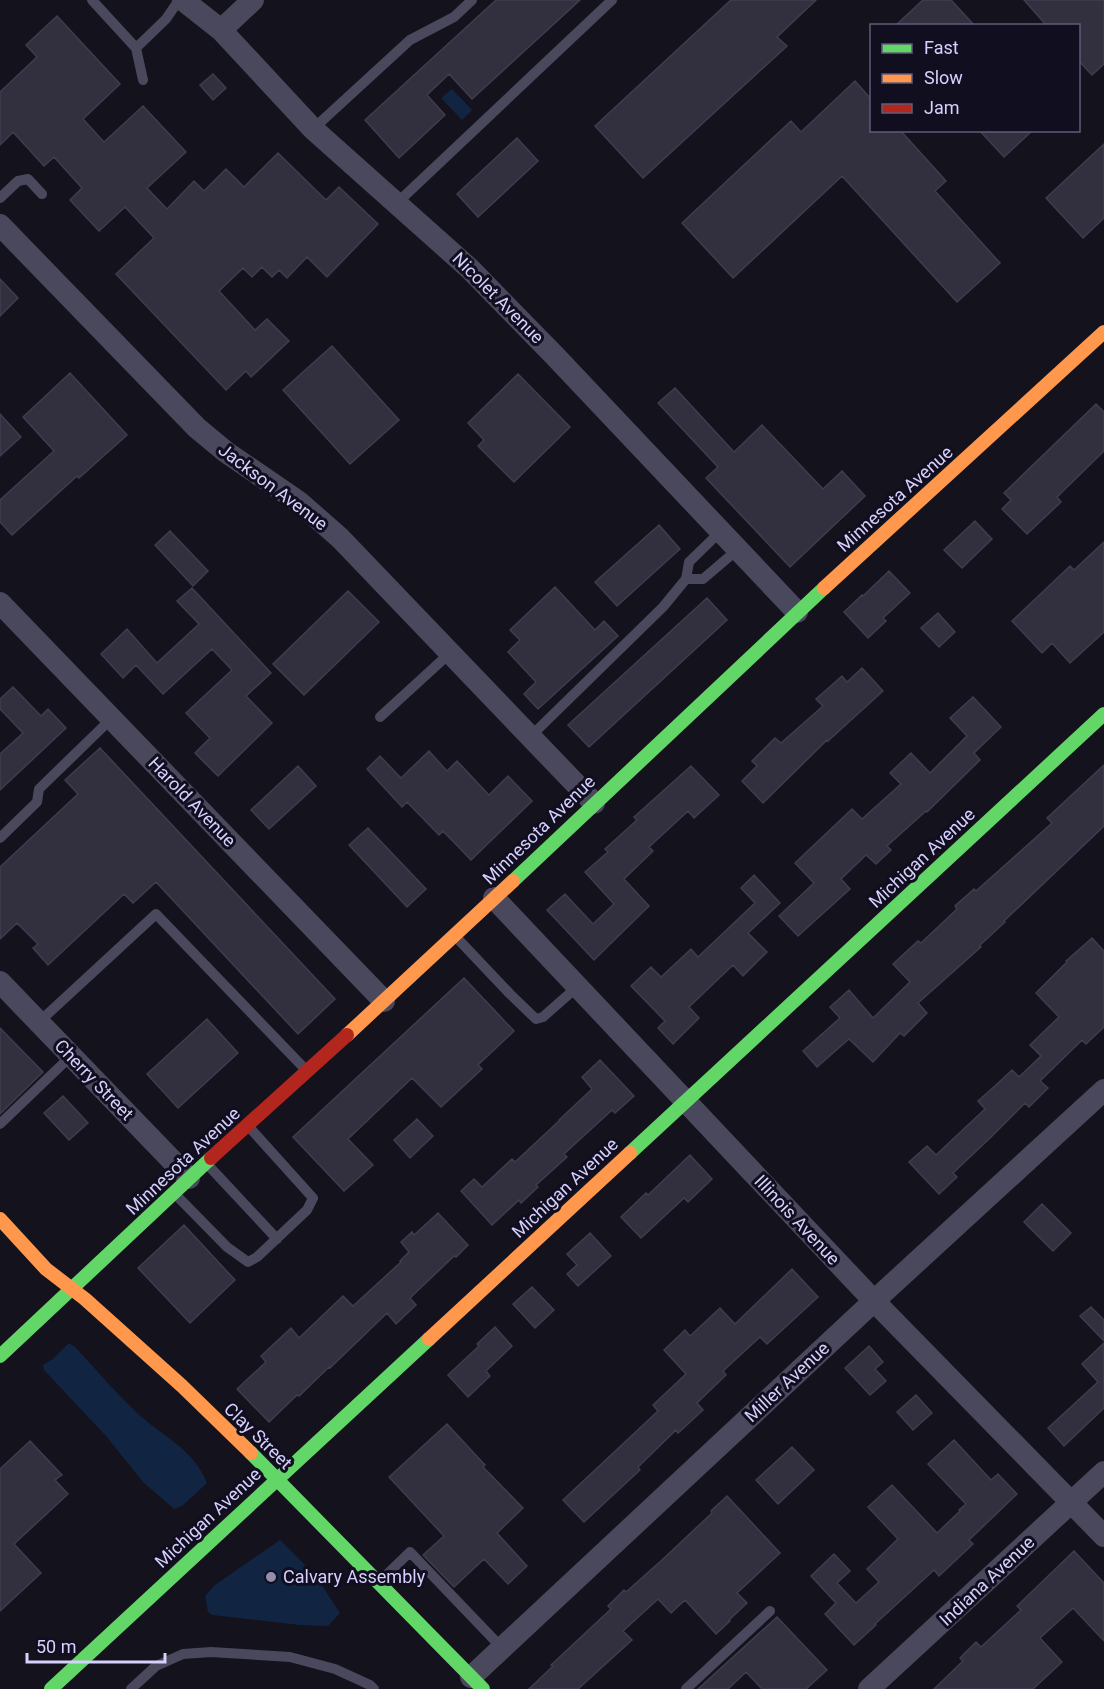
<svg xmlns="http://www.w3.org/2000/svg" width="1104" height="1689" font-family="Roboto,sans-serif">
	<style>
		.water { fill: #112542 }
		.building { fill: #32303e; stroke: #403c4f; stroke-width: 1.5 }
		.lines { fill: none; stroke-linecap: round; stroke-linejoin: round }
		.lane { stroke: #49485c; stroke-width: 10 }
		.street { stroke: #49485c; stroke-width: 22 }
		.fast { stroke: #63d668; stroke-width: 14 }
		.slow { stroke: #ff974d; stroke-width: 14 }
		.jam { stroke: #b3261e; stroke-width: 14 }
		.poi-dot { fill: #918eae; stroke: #110e20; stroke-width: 2 }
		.labels { text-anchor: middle; stroke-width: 6; stroke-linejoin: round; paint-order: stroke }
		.street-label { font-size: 18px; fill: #d5d1fc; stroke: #110e20 }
		.poi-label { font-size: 18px; fill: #d5d1fc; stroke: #110e20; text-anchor: start }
	</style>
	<rect width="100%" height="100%" fill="#14121c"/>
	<path class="water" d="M452,89L472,110L462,120L441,98Z
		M69,1343L75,1347C95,1368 114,1391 135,1411C160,1435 194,1449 207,1483L182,1506L174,1509L143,1482L106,1436L44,1370L43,1365L53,1359Z
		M280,1540L315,1575L340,1613L328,1626L300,1625L212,1615L208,1612L205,1596L215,1585Z"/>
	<path class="building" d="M496,0H580L472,99L449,74L427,95L445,115L399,158L365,120Z
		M731,0H816L777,37L787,46L643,178L595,126Z
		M923,0H951L975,26H895Z
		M1024,0H1104V64L1092,75L1078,60V26H1047Z
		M57,16L120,84L83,119L104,142L143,106L186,152L147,188L167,209L194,181L204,191L226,169L244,187L278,153L326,200L339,187L378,224L327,277L307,257L287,278L279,270L272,277L262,267L252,277L243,268L219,291L255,330L267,319L289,341L251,377L246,371L226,390L116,274L154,238L125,207L99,231L70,200L82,188L54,157L44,166L13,132L0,145V92L37,57L26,45Z
		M213,74L226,88L213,100L200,85Z
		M855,81L872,100V130H900L946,181L935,191L1000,263L957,302L842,176L733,278L682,223L791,121L801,132Z
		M979,130H1033L1004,157Z
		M517,138L538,161L478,217L457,194Z
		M1104,144V218L1083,238L1046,198Z
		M0,279L18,298L0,316Z
		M332,346L399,420L350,464L283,390Z
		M70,373L127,435L79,478L77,476L12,535L0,522V500L54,451L23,417Z
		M518,374L570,427L514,482L478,446L484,440L468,423Z
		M675,388L734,452L762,425L823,489L842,471L865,496L790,567L706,478L718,467L658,403Z
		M1096,404L1104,412V451L1057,497L1061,502L1027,534L1002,509L1011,500L1004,493Z
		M0,414L21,437L0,456Z
		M975,521L992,539L962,568L944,550Z
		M659,525L680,549L617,606L595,582Z
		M170,531L208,571L193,586L155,545Z
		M1104,542V632L1070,663L1052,643L1042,653L1012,621L1070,566L1074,570Z
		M889,571L910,593L883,618L886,621L868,638L844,612L862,595L863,596Z
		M555,587L595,630L604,621L618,636L538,709L524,694L536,682L508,652L520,640L510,630Z
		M192,588L271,673L246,696L272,723L218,776L195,753L210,738L186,713L232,670L212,649L163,694L136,665L123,678L101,654L127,629L157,663L199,624L177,601Z
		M348,591L379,622L304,695L273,664Z
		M707,598L727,620L589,747L568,725Z
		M938,613L955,632L939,647L921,628Z
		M862,668L883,691L828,741L827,740L763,803L742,781L757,766L752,761L775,738L781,743L823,706L816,699L842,676L847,682Z
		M13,687L41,716L48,709L66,728L0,790V754L23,733L0,709V699Z
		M973,697L1001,727L974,753L980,760L927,812L926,811L887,846L891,850L876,864L866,855L841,879L850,889L798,936L779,916L814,883L795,863L852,809L862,819L901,784L890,773L911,753L930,773L967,736L950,718Z
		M100,748L335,999L298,1034L156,882L133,903L124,894L48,965L33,948L38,944L17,923L0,939V867L78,794L65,780Z
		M429,751L447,771L457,761L489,795L508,776L532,801L471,860L443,831L439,835L407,802L402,807L367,769L380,756L401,778Z
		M1104,765V826L1004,921L1005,922L979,946L981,947L918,1003L927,1013L904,1036L900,1033L873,1062L849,1039L817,1067L803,1051L840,1018L830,1007L849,990L873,1018L910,982L893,964L918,941L921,943L957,909L955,906L974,889L976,891L1052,823L1047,818Z
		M298,766L316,786L269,829L251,810Z
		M691,766L719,795L694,818L688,811L649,847L653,851L624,879L649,906L594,960L547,910L565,894L593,924L614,904L585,872L608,852L605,849L637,820L634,817Z
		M368,828L426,889L407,907L349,845Z
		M754,875L780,903L748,933L767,952L743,976L733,965L689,1007L699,1018L673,1044L658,1028L665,1021L631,986L651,967L661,977L691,949L698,957L755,903L741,888Z
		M1092,938L1104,951V1027L1086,1044L1082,1040L1040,1081L1048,1088L1029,1107L1025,1103L990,1138L953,1173L957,1177L939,1194L909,1162L927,1146L936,1155L985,1109L978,1101L996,1085L1012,1070L1019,1077L1041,1056L1030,1045L1059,1017L1036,993L1067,962L1066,961Z
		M464,978L514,1031L478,1065L482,1069L441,1107L412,1078L348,1139L373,1165L344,1191L293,1137Z
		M207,1019L238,1053L178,1108L147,1074Z
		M0,1028L43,1072L0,1114Z
		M600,1060L634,1096L615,1113L612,1110L564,1154L567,1157L536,1185L538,1187L521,1203L519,1200L492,1225L461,1191L474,1179L482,1187L512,1159L515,1162L559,1121V1120L592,1089L582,1077Z
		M63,1096L88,1123L69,1140L44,1113Z
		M417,1119L433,1136L410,1158L394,1140Z
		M690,1155L712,1179L688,1202L684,1198L641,1238L621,1217L646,1193L648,1195Z
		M1042,1204L1071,1233L1053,1251L1024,1222Z
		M438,1213L468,1245L456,1257L454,1256L410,1298L416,1305L396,1324L387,1313L330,1368L329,1367L299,1396L297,1395L269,1422L237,1389L266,1362L261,1356L291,1328L299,1338L343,1296L353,1306L401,1262L400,1261L409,1252L401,1242L412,1232L414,1235Z
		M184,1225L235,1280L190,1323L138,1268Z
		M590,1233L611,1256L578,1286L567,1274L577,1265L567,1254Z
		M792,1269L818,1297L767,1344L760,1337L723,1371L726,1375L697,1403L703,1410L678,1433L676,1430L638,1467L640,1470L584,1522L563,1500L658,1411L653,1405L686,1374L664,1350L685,1330L690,1336L720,1308L735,1324Z
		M532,1287L554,1310L535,1328L513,1304Z
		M1091,1307L1104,1320V1341L1080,1316Z
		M495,1327L512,1346L486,1371L490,1376L468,1397L448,1375L479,1346L477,1344Z
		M1104,1343V1408L1064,1446L1048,1428L1098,1382L1082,1364Z
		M869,1346L883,1362L875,1369L886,1381L870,1395L845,1368Z
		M916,1395L932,1413L913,1430L897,1412Z
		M447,1424L485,1465L483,1467L523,1508L497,1533L527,1566L508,1584L484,1559L454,1587L423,1555L444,1536L389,1477Z
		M954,1440L991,1480L998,1474L1017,1494L969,1540L973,1544L939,1576L934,1570L875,1624L876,1625L854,1645L825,1614L836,1603L811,1576L834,1554L850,1571L837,1583L856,1603L879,1582L867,1569L898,1539L868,1507L892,1485L937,1533L960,1511L959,1510L966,1504L928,1464Z
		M30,1441L62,1475L55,1480L68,1494L14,1544L41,1573L0,1611V1469Z
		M792,1447L814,1470L778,1504L756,1480Z
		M727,1496L780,1553L737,1593L747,1603L729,1620L730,1621L716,1634L685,1600L671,1613L658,1599L623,1631L632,1640L578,1689H529L553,1666L551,1665L611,1609L608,1606L624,1590L626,1592L662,1560L712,1513L711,1511Z
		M1074,1551L1104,1583V1641L1073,1608L1040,1638L1062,1662L1033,1689H934L963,1661L960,1658L976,1642L981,1647L1021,1610L1017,1606Z
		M777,1617L827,1670L806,1689H762L746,1672L728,1689H698Z"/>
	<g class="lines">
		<path class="lane" d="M92,0L136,48L166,19L179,0
			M136,48L143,80
			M313,129L410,40L454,17L472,0
			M0,198L18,181L28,179L42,194
			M397,203L612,0
			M686,579H703L737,550
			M380,717L450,653
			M531,736L663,607L686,579L689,562L720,532
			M0,838L37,802L39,789L111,719
			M456,937L510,994L536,1019L543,1017L577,987
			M39,1022L156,914L305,1069
			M0,1124L71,1056
			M207,1164L277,1239
			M176,1195L227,1247L248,1262L257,1257L307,1210L313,1198L250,1128
			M381,1580L410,1552L502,1648
			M131,1689L156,1666L183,1654L211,1652L290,1657L335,1669L370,1685L374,1689
			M686,1689L770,1611"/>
		<path class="street" d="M183,0L221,30L313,129L470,269L554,355L797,612
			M221,30L253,0
			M0,225L197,428L226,452L299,502L340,538L594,803
			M0,603L384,1001
			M494,898L874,1301L1104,1536
			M0,982L189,1178
			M471,1677L874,1301L1104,1090
			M869,1689L1104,1472"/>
		<path class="fast" d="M513,881L824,588
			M630,1153L1104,714
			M0,1356L211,1158
			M251,1453L483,1689
			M51,1689L429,1339"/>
		<path class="slow" d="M824,588L1104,332
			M347,1035L513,881
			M0,1219L46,1269L85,1299L182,1386L251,1453
			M429,1339L630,1153"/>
		<path class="jam" d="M211,1158L347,1035"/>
	</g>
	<circle class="poi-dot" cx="271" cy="1577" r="6"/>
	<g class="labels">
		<g class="street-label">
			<text transform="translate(498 298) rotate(45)" y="6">Nicolet Avenue</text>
			<text transform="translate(273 487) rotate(37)" y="6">Jackson Avenue</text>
			<text transform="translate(895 499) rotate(-42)" y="6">Minnesota Avenue</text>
			<text transform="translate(192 802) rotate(46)" y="6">Harold Avenue</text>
			<text transform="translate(539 830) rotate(-44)" y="6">Minnesota Avenue</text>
			<text transform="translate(922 858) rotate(-43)" y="6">Michigan Avenue</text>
			<text transform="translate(94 1080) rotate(46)" y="6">Cherry Street</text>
			<text transform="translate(183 1161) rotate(-43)" y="6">Minnesota Avenue</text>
			<text transform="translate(565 1188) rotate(-43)" y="6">Michigan Avenue</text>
			<text transform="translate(797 1220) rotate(47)" y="6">Illinois Avenue</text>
			<text transform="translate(787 1382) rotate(-43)" y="6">Miller Avenue</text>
			<text transform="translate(258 1436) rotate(44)" y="6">Clay Street</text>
			<text transform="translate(208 1518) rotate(-43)" y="6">Michigan Avenue</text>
			<text transform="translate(987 1581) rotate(-43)" y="6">Indiana Avenue</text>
		</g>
		<g class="poi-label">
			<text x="283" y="1583">Calvary Assembly</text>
		</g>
	</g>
	<rect x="870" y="24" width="210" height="108" fill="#110e20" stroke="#5f5c78" stroke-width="1.5"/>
	<rect x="882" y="44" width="30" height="9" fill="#63d668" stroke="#5f5c78" stroke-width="1.5"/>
	<text x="924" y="54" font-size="18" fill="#d5d1fc">Fast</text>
	<rect x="882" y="74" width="30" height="9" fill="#ff974d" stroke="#5f5c78" stroke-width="1.5"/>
	<text x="924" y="84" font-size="18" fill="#d5d1fc">Slow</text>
	<rect x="882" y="104" width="30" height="9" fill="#b3261e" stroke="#5f5c78" stroke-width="1.5"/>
	<text x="924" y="114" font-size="18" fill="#d5d1fc">Jam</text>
	<path d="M27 1653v9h138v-9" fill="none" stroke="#d5d1fc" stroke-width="3"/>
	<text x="36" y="1653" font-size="18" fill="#d5d1fc" stroke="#110e20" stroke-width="4.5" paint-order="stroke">50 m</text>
</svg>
